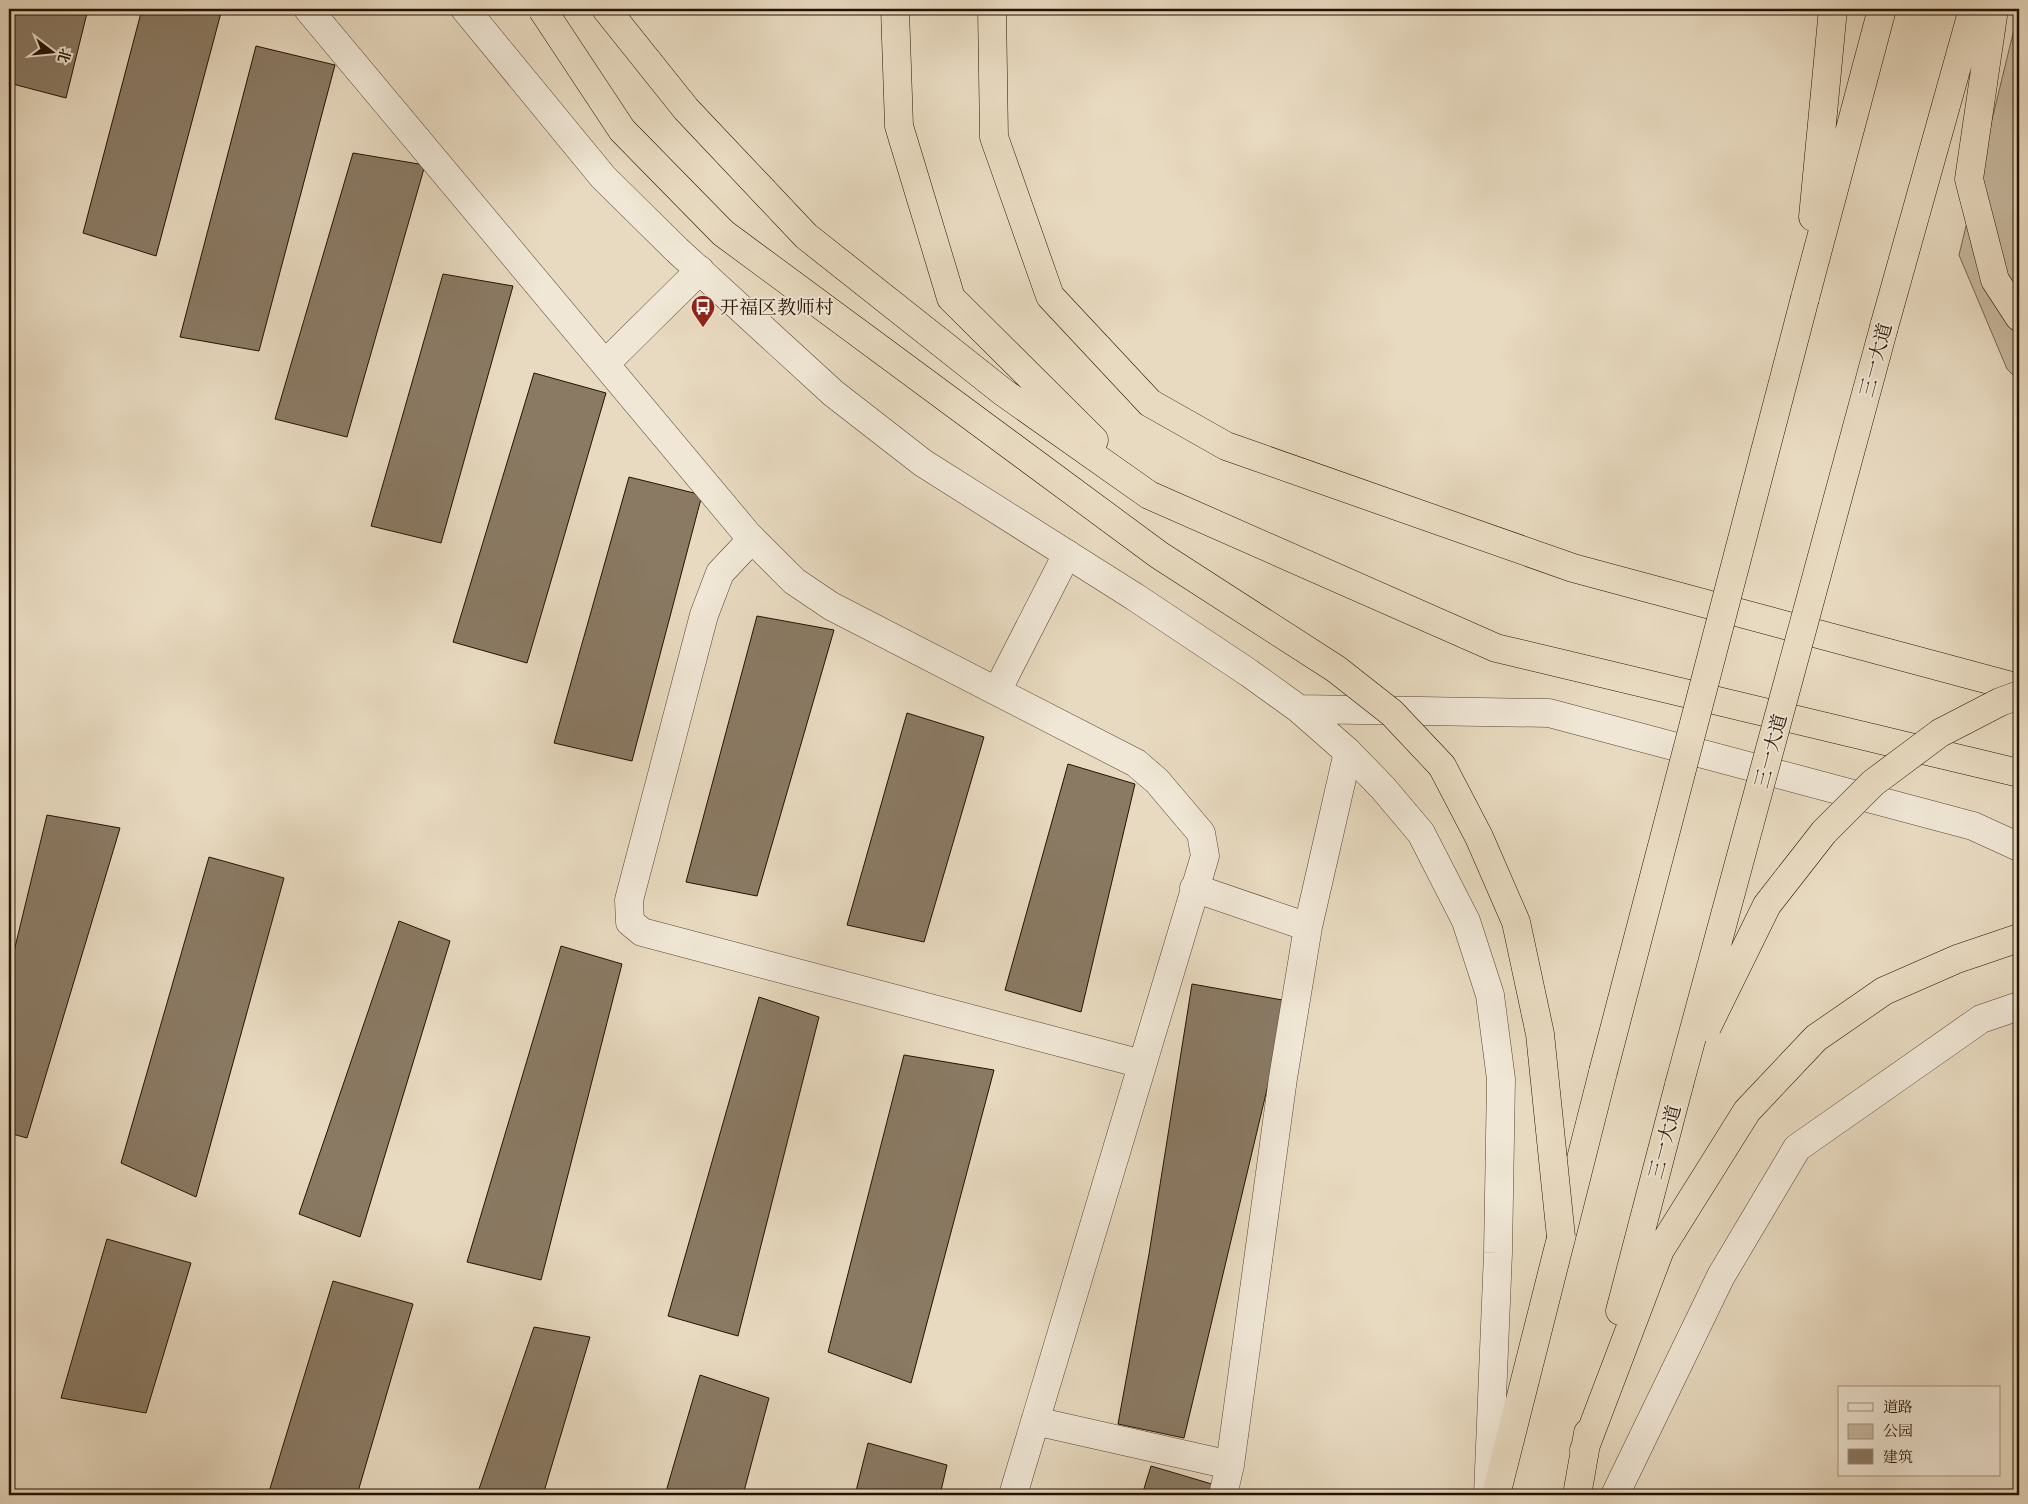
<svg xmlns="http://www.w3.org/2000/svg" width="2028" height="1504" font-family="Cardo,'Noto Serif SC',serif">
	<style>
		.green { fill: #c7b89f; stroke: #766450 }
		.building { fill: #8a7a64; stroke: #251100 }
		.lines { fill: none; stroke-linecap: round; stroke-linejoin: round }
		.minor-casing { stroke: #564330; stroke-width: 29 }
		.tertiary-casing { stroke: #564330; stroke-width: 29 }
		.trunk-casing { stroke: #251100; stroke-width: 29 }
		.minor { stroke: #f0e7d6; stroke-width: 28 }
		.tertiary { stroke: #f0e7d6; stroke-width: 28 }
		.trunk { stroke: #e8dac0; stroke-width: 28 }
		.trunk-bridge-casing { stroke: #251100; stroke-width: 29; stroke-linecap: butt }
		.trunk-bridge { stroke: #e8dac0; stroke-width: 28 }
		.labels { text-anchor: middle; stroke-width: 4; stroke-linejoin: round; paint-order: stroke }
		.poi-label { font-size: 19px; fill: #251100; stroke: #f0e7d6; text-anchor: start }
		.street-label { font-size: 19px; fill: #251100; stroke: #f0e7d6 }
	</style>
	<rect width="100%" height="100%" fill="#e8dac0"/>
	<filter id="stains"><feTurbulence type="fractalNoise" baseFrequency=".004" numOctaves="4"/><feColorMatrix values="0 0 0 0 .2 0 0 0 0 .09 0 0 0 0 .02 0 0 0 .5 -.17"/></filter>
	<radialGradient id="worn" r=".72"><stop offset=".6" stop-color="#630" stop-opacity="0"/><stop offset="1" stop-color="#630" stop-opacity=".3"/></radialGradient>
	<path class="green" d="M2019,9V381L2007,369L1959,255Z"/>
	<path class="building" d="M9,9H88L66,98L9,83Z
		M142,9H222L156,256L83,233Z
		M256,46L335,65L259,351L180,337Z
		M353,153L425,165L347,437L275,419Z
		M443,274L513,286L441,543L371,526Z
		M534,373L606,393L527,663L453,642Z
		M629,477L702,495L632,761L554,743Z
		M757,616L834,630L757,896L686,882Z
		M907,713L984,737L924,942L847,925Z
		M1068,764L1135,784L1081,1012L1005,990Z
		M47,815L120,828L27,1138L9,1133V972Z
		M209,857L284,878L196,1197L121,1163Z
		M399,921L450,941L360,1237L299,1214Z
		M561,946L622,964L541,1280L467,1262Z
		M1192,984L1288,1001L1184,1438L1118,1424L1149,1254Z
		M759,997L819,1017L738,1336L668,1316Z
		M904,1055L994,1070L911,1383L828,1352Z
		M107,1239L191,1263L146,1413L61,1398Z
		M333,1281L413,1304L357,1495H268Z
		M534,1327L590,1337L543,1495H477Z
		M700,1375L769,1398L743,1495H665Z
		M868,1443L947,1465L940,1495H855Z
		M1151,1466L1222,1487L1219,1495H1142Z"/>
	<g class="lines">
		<defs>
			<path id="minor" d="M308,9L748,535L794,581L831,606L1136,763L1157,781L1201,833L1205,856L1013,1495
				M605,364L700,270
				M752,539L720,573L704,615L629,900L630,922L642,932L1142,1064
				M997,691L1067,554
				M1194,888L1308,927
				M1035,1421L1230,1465
				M1223,1495L1230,1465L1283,1078L1308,927L1348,752"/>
			<path id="tertiary" d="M465,9L603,177L677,250L833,393L923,463L1135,597L1249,673L1299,709L1348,752L1383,788L1421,833L1466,921L1490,995L1501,1079L1498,1253L1488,1495
				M1299,709L1549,713L1973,826L2019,847
				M1615,1495L1721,1276L1797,1148L1981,1019L2019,1006"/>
			<path id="trunk" d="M606,9L686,109L806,236L1003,392L1149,495L1496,648L2019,773
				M895,9L899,126L951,298L1094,440
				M992,9L994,137L1050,296L1150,403L1226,446L1573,568L2019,688
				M1994,9L1969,179L1995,280L2019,317
				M1813,217L1833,9
				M1805,298L1882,9
				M1884,327L1973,9
				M1620,1311L1679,1085
				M1584,1450L1660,1250L1747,1111L1816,1038L1884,991L1957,959L2019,938
				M1496,1495L1603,1072
				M1577,1495L1588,1433"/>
		</defs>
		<use href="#minor" class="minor-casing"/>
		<use href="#tertiary" class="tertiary-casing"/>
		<use href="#trunk" class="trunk-casing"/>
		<use href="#minor" class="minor"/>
		<use href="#tertiary" class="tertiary"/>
		<use href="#trunk" class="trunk"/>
		<defs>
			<path id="trunk-bridge" d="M542,9L622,130L723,233L1159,555L1336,669L1392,713L1442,766L1479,837L1516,922L1540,1034L1561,1237
				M1707,1027L1767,905L1824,832L1873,783L1940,733L2000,702L2019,695
				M1603,1072L1805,298
				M1679,1085L1884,327"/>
		</defs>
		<use href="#trunk-bridge" class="trunk-bridge-casing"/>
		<use href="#trunk-bridge" class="trunk-bridge"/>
	</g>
	<defs>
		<symbol id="bus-pin" viewBox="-11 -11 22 30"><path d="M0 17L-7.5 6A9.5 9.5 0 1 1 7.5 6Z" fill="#8f2418" stroke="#f0e7d6"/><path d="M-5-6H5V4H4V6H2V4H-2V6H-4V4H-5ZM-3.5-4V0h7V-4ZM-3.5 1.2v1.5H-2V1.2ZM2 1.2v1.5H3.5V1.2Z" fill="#fff"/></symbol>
	</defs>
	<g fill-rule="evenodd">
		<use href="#bus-pin" x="689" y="293" width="28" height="38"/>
	</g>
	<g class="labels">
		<g class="poi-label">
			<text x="720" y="314">开福区教师村</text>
		</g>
		<g class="street-label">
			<text transform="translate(1875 360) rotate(-75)" y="7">三一大道</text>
			<text transform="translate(1770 751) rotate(-75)" y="7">三一大道</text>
			<text transform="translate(1664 1142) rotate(-75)" y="7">三一大道</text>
		</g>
	</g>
	<rect width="2028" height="1504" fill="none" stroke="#e8dac0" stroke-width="30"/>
	<rect x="10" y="10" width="2008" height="1484" fill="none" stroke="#251100" stroke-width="2.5"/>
	<rect x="15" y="15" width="1998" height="1474" fill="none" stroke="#251100"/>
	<rect x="1838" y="1386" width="162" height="90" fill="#f0e7d6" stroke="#9f9180"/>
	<rect x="1848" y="1403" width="25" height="8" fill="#f0e7d6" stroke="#9f9180"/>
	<text x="1883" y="1412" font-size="15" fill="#251100">道路</text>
	<rect x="1848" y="1424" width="25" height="15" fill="#c7b89f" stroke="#9f9180"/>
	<text x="1883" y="1436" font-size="15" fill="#251100">公园</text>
	<rect x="1848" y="1449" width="25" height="15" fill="#8a7a64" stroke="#9f9180"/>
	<text x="1883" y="1462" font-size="15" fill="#251100">建筑</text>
	<g transform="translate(52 52) rotate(106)" stroke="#f0e7d6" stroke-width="4" paint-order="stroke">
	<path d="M0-4L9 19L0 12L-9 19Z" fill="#251100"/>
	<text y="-8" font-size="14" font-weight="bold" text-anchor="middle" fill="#251100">北</text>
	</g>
	<rect width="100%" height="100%" filter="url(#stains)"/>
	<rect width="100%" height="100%" fill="url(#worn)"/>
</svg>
